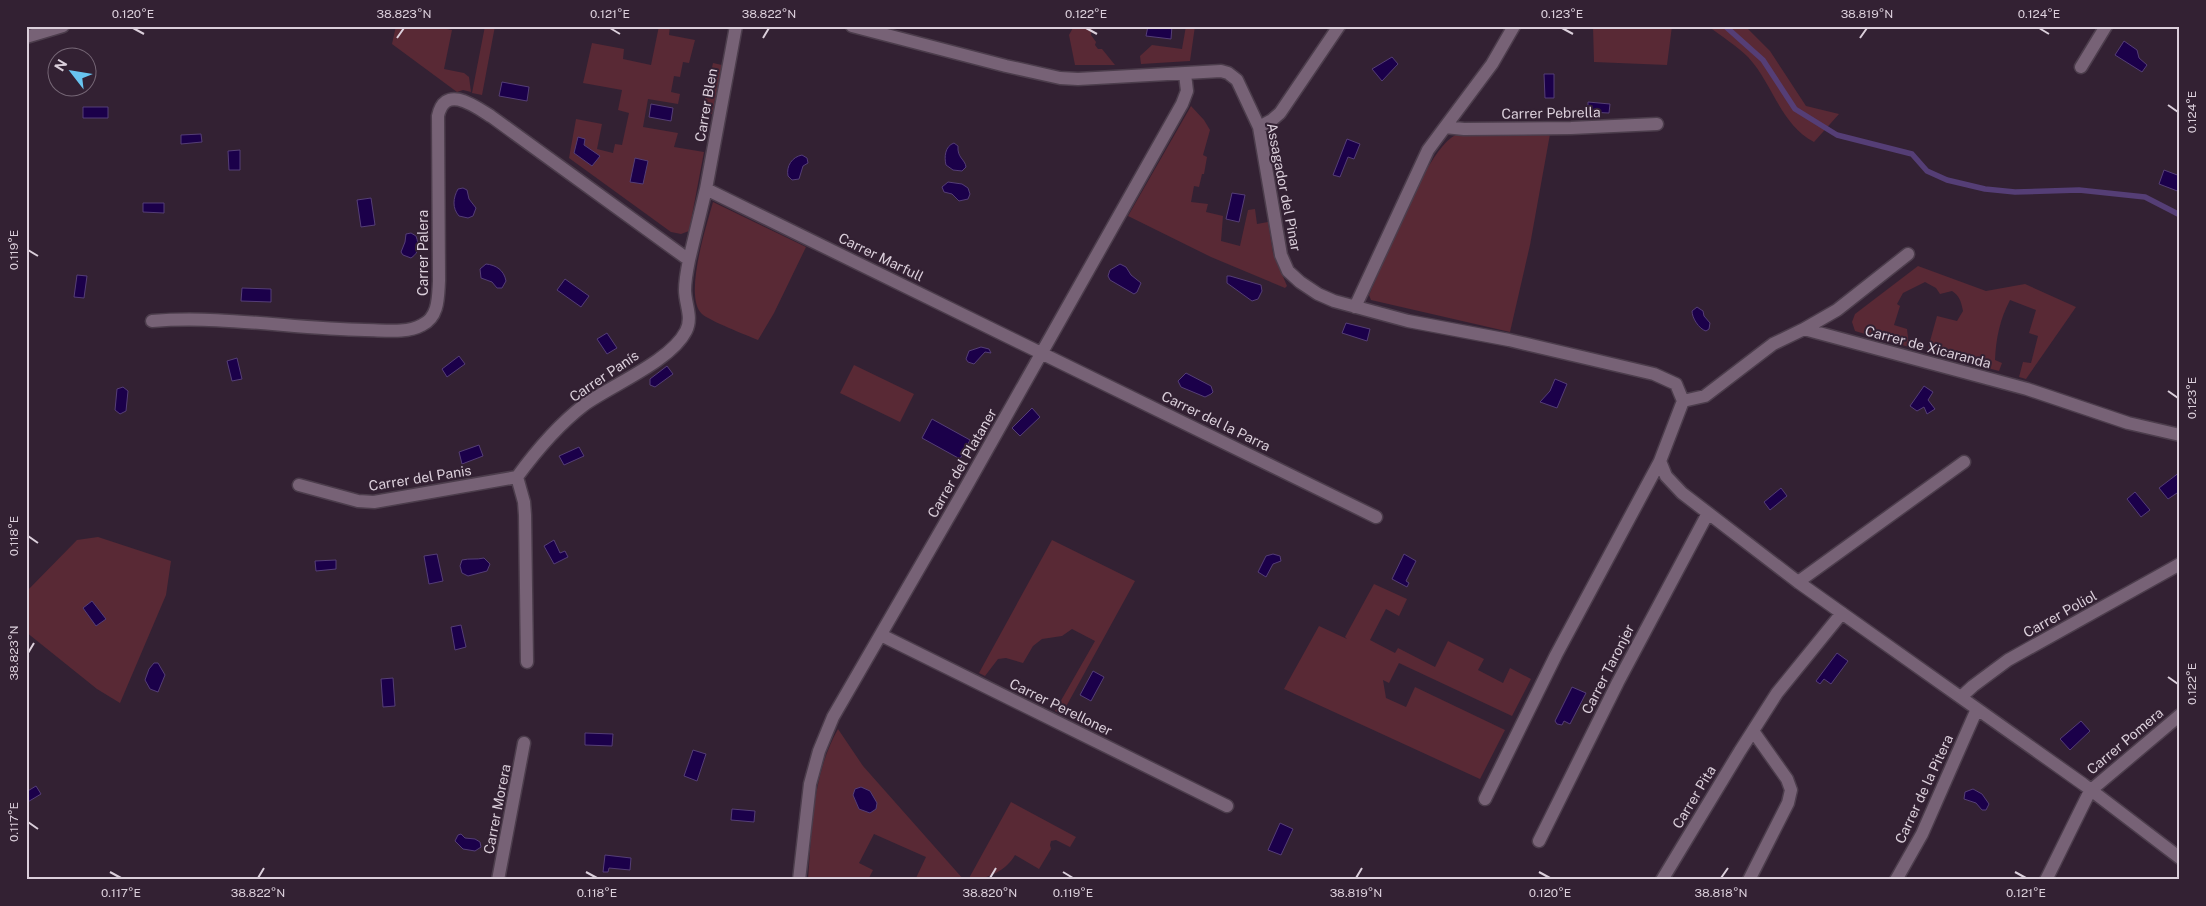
<svg xmlns="http://www.w3.org/2000/svg" width="2206" height="906" font-family="'Public Sans',sans-serif">
	<style>
		.green { fill: #592935 }
		.water { fill: #1b004a; stroke: #553e76 }
		.lines { fill: none; stroke-linecap: round; stroke-linejoin: round }
		.stream { stroke: #553e76; stroke-width: 5.5 }
		.minor-casing { stroke: #4c3d4c; stroke-width: 15 }
		.minor { stroke: #776276; stroke-width: 12 }
		.ticks { fill: none; stroke: #dbcfdb; stroke-width: 2 }
		.labels { text-anchor: middle; stroke-width: 4; stroke-linejoin: round; paint-order: stroke }
		.street-label { font-size: 14px; fill: #dbcfdb; stroke: #332133 }
		.neatline { fill: none; stroke: #dbcfdb; stroke-width: 2 }
		.ticks-label { font-size: 12px; text-anchor: middle; fill: #dbcfdb }
	</style>
	<rect width="100%" height="100%" fill="#332133"/>
	<path class="green" d="M396,26H431L452,30L444,69L464,73L469,77L471,92L463,90L457,92L392,44Z
		M485,26H495L482,95L472,93Z
		M659,26H670L669,35L695,40L689,63L683,62L680,77L674,76L671,92L680,94L678,104L648,99L643,127L678,133L674,147L704,152L689,231L681,234L671,232L569,158L576,119L602,124L597,149L613,153L615,144L622,145L629,113L618,110L622,90L583,83L592,43L624,49L623,59L651,65Z
		M1074,26H1092L1091,35L1096,42L1095,45L1098,49H1102L1115,65H1075L1069,35Z
		M1186,26H1195L1190,61L1141,64L1140,56L1152,45L1182,49Z
		M1593,26H1672L1667,65L1594,62Z
		M1708,26H1745L1770,51L1806,106L1839,114L1814,142C1780,124 1773,84 1748,57C1737,46 1721,36 1708,26Z
		M713,63L722,65L712,114L702,112Z
		M1191,106L1204,120L1210,130L1203,155L1207,157L1204,174H1202L1199,187L1194,186L1191,202L1208,204L1206,212L1223,216L1221,241L1240,246L1248,210L1255,209L1257,224L1268,222L1273,253L1287,286L1285,288L1211,257L1128,216Z
		M1550,134L1530,245L1510,332L1371,300L1369,295C1384,262 1427,147 1456,135Z
		M713,202L806,247L774,313L758,340C746,335 710,321 702,314C683,297 707,224 713,202Z
		M1918,266L1986,291L2025,284L2076,307L2026,379L2019,377L2023,362L2031,363L2038,336L2029,333L2036,310L2010,300C2000,319 1996,338 1995,360L2002,363L1999,371L1927,352L1937,316L1957,321L1963,311C1961,302 1960,296 1952,291L1940,294L1936,288L1925,282L1903,293L1897,304L1900,306L1894,325L1907,329L1909,347L1855,331L1852,322L1855,314Z
		M854,365L914,394L900,422L840,393Z
		M98,537L171,561L166,595L120,703L97,689L26,632V592L77,540Z
		M1052,540L1135,581L1062,714L1055,711L1095,641L1072,629L1062,636L1042,639L1033,646L1023,663L1006,658L998,659L985,676L979,673Z
		M1374,584L1407,599L1399,616L1386,609L1370,640L1395,653L1398,648L1435,667L1448,641L1484,659L1478,670L1503,683L1510,668L1531,679L1512,716L1399,663L1389,683L1383,680L1386,698L1406,707L1415,687L1505,730L1480,779L1284,689L1319,626L1347,639L1345,637Z
		M838,729L863,766L964,880H921L916,878L926,857L874,834L859,863L873,870L869,878L872,880H808C812,829 812,775 838,729Z
		M1011,802L1076,837L1070,847L1056,840L1051,841L1050,845L1051,849L1039,869L1015,855C1006,871 986,880 968,880Z"/>
	<path class="water" d="M1148,26H1172L1171,39L1146,36Z
		M2124,41L2137,50L2139,58L2147,65L2142,72L2115,55Z
		M1392,57L1398,64L1382,81L1372,69Z
		M1544,74H1554V98H1545Z
		M502,82L529,87L527,101L499,96Z
		M1588,102L1610,104L1609,113L1588,112Z
		M651,104L673,108L671,121L649,117Z
		M83,107H108V118H83Z
		M201,134L202,142L181,144V135Z
		M578,137L585,139L584,145L600,156L592,166L574,153Z
		M1347,139L1360,144L1354,159L1348,157L1340,177L1333,175Z
		M954,143L958,146C957,158 965,159 966,167L962,171L953,170L946,165C944,157 945,146 954,143Z
		M240,150V170H229L228,151Z
		M802,155L807,158L808,163L803,166L799,179L792,180L788,176C786,166 792,157 802,155Z
		M635,158L648,161L643,184L630,182Z
		M2164,170L2180,176V192L2159,184Z
		M948,182L962,184L968,188L970,194L968,199L959,201L952,194L944,192L942,187Z
		M463,188L467,190L469,199L476,208L473,216L468,218L459,216C452,208 453,198 458,189Z
		M1232,193L1245,195L1239,222L1226,219Z
		M371,198L375,225L361,227L357,200Z
		M143,203H164V213L143,212Z
		M411,233L416,236C419,245 420,252 411,258L403,255L401,252L405,242L406,234Z
		M486,264C496,265 504,270 506,281L502,288H497L492,282L481,278L480,269Z
		M1120,264L1126,267L1131,275L1141,283L1137,292L1134,294L1110,280L1108,276L1110,270Z
		M77,275L87,276L84,298L74,297Z
		M1227,276H1230L1261,285L1262,291L1258,299L1252,301L1227,283Z
		M565,279L589,296L581,307L557,290Z
		M242,288L271,289V302L241,301Z
		M1697,307L1703,311L1704,316L1710,323L1709,329L1706,331C1699,329 1692,318 1692,311Z
		M1346,323L1370,329L1367,341L1342,333Z
		M607,333L617,348L607,354L597,339Z
		M981,347L989,349L991,353L985,352L974,364L968,362L966,359L969,351Z
		M459,356L465,364L447,377L442,369Z
		M237,358L242,379L232,381L227,361Z
		M667,366L673,374L655,387L650,385V379Z
		M1186,373L1211,386L1213,392L1211,394L1205,397L1181,387L1178,381Z
		M1555,379L1567,384L1557,408L1540,402L1550,391Z
		M1924,386L1933,392L1928,400L1935,409L1927,414L1924,407L1917,411L1910,406Z
		M123,387L128,391L126,411L120,414L115,410L117,389Z
		M1032,408L1040,417L1020,436L1012,428Z
		M932,419L970,440L960,459L922,438Z
		M479,445L483,456L462,464L459,452Z
		M579,447L584,456L564,465L559,456Z
		M2180,472V491L2168,499L2159,488Z
		M1781,488L1787,496L1770,510L1764,502Z
		M2135,492L2150,510L2141,517L2127,499Z
		M554,540L560,553L565,551L568,557L554,564L544,546Z
		M437,554L443,581L429,584L424,556Z
		M1273,554L1280,556L1281,561L1273,564L1266,577L1258,572L1266,556Z
		M1404,554L1416,561L1406,581L1409,583L1407,587L1392,579Z
		M484,558L490,564L487,571L468,576L462,573L460,566L462,560C470,558 476,560 484,558Z
		M336,560V569L316,571L315,561Z
		M92,601L106,619L96,626L83,608Z
		M461,625L466,647L455,650L451,627Z
		M1837,653L1848,661L1831,684L1824,679L1820,684L1816,681Z
		M154,663H158L165,675L158,692L150,689L145,680L149,669Z
		M1093,671L1104,677L1091,701L1080,695Z
		M393,678L395,706L383,707L381,679Z
		M1572,687L1586,693L1570,724L1564,721L1562,725L1557,724L1555,721Z
		M2081,721L2090,731L2070,750L2060,739Z
		M585,733L613,734L612,746L585,745Z
		M693,750L706,754L697,781L684,776Z
		M36,786L41,794L26,803V792Z
		M861,787L870,791L877,803L876,809L870,813L859,809L853,795L855,789Z
		M1973,789L1982,794L1989,804L1986,810H1982L1976,803L1964,799L1965,792Z
		M732,809L755,811L754,822L731,820Z
		M1280,823L1293,829L1281,855L1268,850Z
		M461,834L465,838L475,839L480,842L481,847L475,851L463,849L455,841L458,835Z
		M605,855L631,858L630,870L609,868L608,872H603Z"/>
	<g class="lines">
		<path class="stream" d="M1725,26L1763,60L1795,109L1837,135L1912,154L1927,171L1947,180L1985,189L2015,192L2079,190L2145,197L2180,215"/>
		<defs>
			<path id="minor" d="M852,26L1006,66L1060,78L1078,79L1221,71L1228,73L1237,80L1259,127L1281,255L1288,271L1300,282L1318,294L1334,301L1408,321L1509,340L1654,374L1676,384L1683,401
				M26,37L63,26
				M2081,67L2106,26
				M1259,127L1272,120L1280,113L1339,26
				M1445,127L1492,64L1514,26
				M706,189L1376,517
				M1355,307L1428,150L1445,127L1464,129L1571,128L1657,124
				M152,321C223,315 294,329 365,330C383,330 406,334 422,325C439,317 438,297 439,281L438,116C445,83 476,107 492,117L689,260L706,189L736,26
				M1804,329L1837,310L1908,254
				M1683,401L1660,461L1666,476L1682,493L1798,582L2083,784L2180,858
				M1683,401L1705,396L1773,344L1804,329L2027,389L2128,423L2180,435
				M299,485L358,501L374,502L517,477
				M1798,582L1964,462
				M881,635L1227,806
				M527,662L525,515L524,502L517,477C536,451 558,425 584,405C612,385 671,361 686,331C693,317 685,304 685,290C685,280 687,270 689,260
				M1961,697L1973,686L2008,660L2180,564
				M1485,799L1556,655L1660,461
				M1539,841L1618,682L1708,513
				M498,880L524,743
				M799,880L810,784L819,751L833,717L966,487L1182,104L1187,91L1185,74
				M1662,880L1740,751L1777,693L1842,613
				M1749,880L1788,803L1791,790L1787,779L1753,731
				M1896,880L1922,834L1977,709
				M2046,880L2090,791L2180,715"/>
		</defs>
		<use href="#minor" class="minor-casing"/>
		<use href="#minor" class="minor"/>
	</g>
	<path class="ticks" d="M133,28L144,34M610,28L620,34M1086,28L1097,34M1562,28L1573,34M2039,28L2049,34M397,38L404,28M763,38L769,28M1860,38L1867,28M2168,105L2178,112M28,250L38,256M2168,391L2178,398M28,536L38,543M28,653L34,643M2168,677L2178,684M28,822L38,829M110,872L121,878M586,872L597,878M1063,872L1073,878M1539,872L1550,878M2015,872L2026,878M258,878L264,868M990,878L996,868M1356,878L1362,868M1721,878L1728,868"/>
	<g class="labels">
		<g class="street-label">
			<text transform="translate(706 105) rotate(-80)" y="5">Carrer Blen</text>
			<text transform="translate(1551 113) rotate(-1)" y="5">Carrer Pebrella</text>
			<text transform="translate(1284 187) rotate(79)" y="5">Assagador del Pinar</text>
			<text transform="translate(423 253) rotate(-90)" y="5">Carrer Palera</text>
			<text transform="translate(881 257) rotate(26)" y="5">Carrer Marfull</text>
			<text transform="translate(1928 347) rotate(15)" y="5">Carrer de Xicaranda</text>
			<text transform="translate(604 376) rotate(-34)" y="5">Carrer Panís</text>
			<text transform="translate(1216 421) rotate(26)" y="5">Carrer del la Parra</text>
			<text transform="translate(962 463) rotate(-60)" y="5">Carrer del Plataner</text>
			<text transform="translate(420 478) rotate(-9)" y="5">Carrer del Panis</text>
			<text transform="translate(2060 614) rotate(-29)" y="5">Carrer Poliol</text>
			<text transform="translate(1608 669) rotate(-63)" y="5">Carrer Taronjer</text>
			<text transform="translate(1061 707) rotate(26)" y="5">Carrer Perelloner</text>
			<text transform="translate(2125 741) rotate(-40)" y="5">Carrer Pomera</text>
			<text transform="translate(1924 789) rotate(-65)" y="5">Carrer de la Pitera</text>
			<text transform="translate(1694 797) rotate(-59)" y="5">Carrer Pita</text>
			<text transform="translate(497 809) rotate(-79)" y="5">Carrer Morera</text>
		</g>
	</g>
	<rect width="2206" height="906" fill="none" stroke="#332133" stroke-width="55"/>
	<g transform="translate(72 72) rotate(301)"><circle r="24" fill="#332133" stroke="#766776"/>
	<path d="M0-4L9 19L0 12L-9 19Z" fill="#68c4f0"/>
	<text y="-8" font-size="14" font-weight="bold" text-anchor="middle" fill="#dbcfdb">N</text>
	</g>
	<rect x="28" y="28" width="2150" height="850" class="neatline"/>
	<g class="ticks-label">
		<text x="133" y="18">0.120°E</text>
		<text x="404" y="18">38.823°N</text>
		<text x="610" y="18">0.121°E</text>
		<text x="769" y="18">38.822°N</text>
		<text x="1086" y="18">0.122°E</text>
		<text x="1562" y="18">0.123°E</text>
		<text x="1867" y="18">38.819°N</text>
		<text x="2039" y="18">0.124°E</text>
		<text transform="translate(2192 112) rotate(-90)" y="4">0.124°E</text>
		<text transform="translate(14 250) rotate(-90)" y="4">0.119°E</text>
		<text transform="translate(2192 398) rotate(-90)" y="4">0.123°E</text>
		<text transform="translate(14 536) rotate(-90)" y="4">0.118°E</text>
		<text transform="translate(14 653) rotate(-90)" y="4">38.823°N</text>
		<text transform="translate(2192 684) rotate(-90)" y="4">0.122°E</text>
		<text transform="translate(14 822) rotate(-90)" y="4">0.117°E</text>
		<text x="121" y="897">0.117°E</text>
		<text x="258" y="897">38.822°N</text>
		<text x="597" y="897">0.118°E</text>
		<text x="990" y="897">38.820°N</text>
		<text x="1073" y="897">0.119°E</text>
		<text x="1356" y="897">38.819°N</text>
		<text x="1550" y="897">0.120°E</text>
		<text x="1721" y="897">38.818°N</text>
		<text x="2026" y="897">0.121°E</text>
	</g>
</svg>
